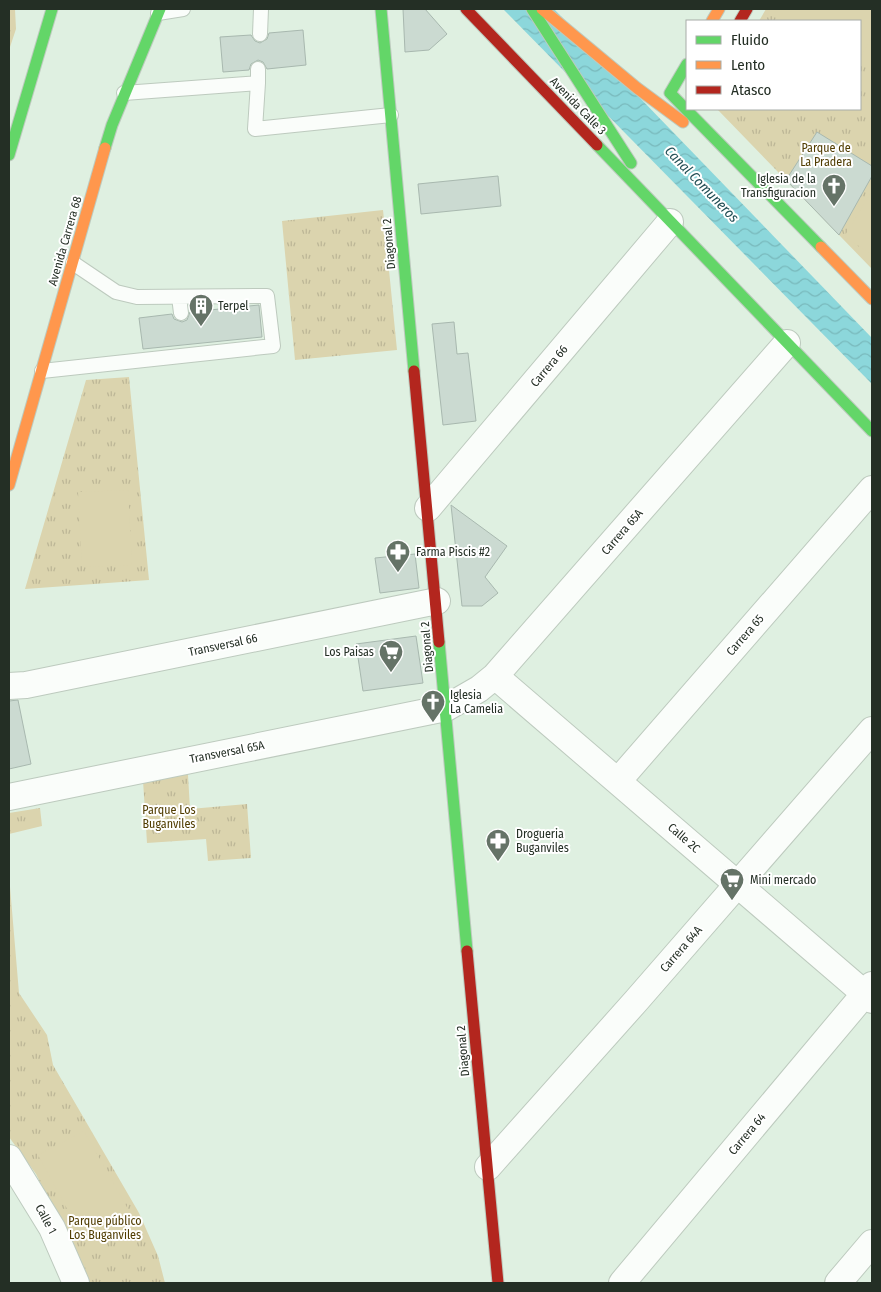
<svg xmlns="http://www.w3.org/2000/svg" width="881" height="1292" font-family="'Fira Sans Condensed',sans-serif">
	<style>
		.grass { fill: url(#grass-tufts) }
		.pitch { fill: #dbd4ae }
		.water { fill: url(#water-waves) }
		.building { fill: #cbdad1; stroke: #a8b8af }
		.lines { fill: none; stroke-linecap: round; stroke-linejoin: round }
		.lane-casing { stroke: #bdcabe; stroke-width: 16 }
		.street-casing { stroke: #bdcabe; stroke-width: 28 }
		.fast-casing { stroke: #bdcabe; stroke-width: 13 }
		.slow-casing { stroke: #bdcabe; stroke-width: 13 }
		.jam-casing { stroke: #bdcabe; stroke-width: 13 }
		.lane { stroke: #fafdfa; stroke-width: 14 }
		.street { stroke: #fafdfa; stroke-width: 26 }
		.fast { stroke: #63d668; stroke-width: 11 }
		.slow { stroke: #ff974d; stroke-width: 11 }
		.jam { stroke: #b3261e; stroke-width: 11 }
		.labels { text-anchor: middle; stroke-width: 4; stroke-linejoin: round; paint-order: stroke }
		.street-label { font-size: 12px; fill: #242f25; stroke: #fff }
		.park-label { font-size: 12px; fill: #503c00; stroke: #fff }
		.poi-label { font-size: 12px; fill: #242f25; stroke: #fff; text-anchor: start }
		.water-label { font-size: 14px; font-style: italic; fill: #224f55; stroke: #fff }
	</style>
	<defs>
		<pattern id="grass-tufts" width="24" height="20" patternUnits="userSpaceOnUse" patternTransform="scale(1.25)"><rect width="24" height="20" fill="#dbd4ae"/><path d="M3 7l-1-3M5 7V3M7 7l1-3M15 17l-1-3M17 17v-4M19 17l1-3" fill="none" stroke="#bcb696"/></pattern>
		<pattern id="water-waves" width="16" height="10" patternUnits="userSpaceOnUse" patternTransform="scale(1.25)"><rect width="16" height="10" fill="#8cd7db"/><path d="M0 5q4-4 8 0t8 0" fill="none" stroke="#79b9bc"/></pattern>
	</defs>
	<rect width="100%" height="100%" fill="#dff0e1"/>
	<path class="grass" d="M9,9H15L16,29L9,50Z
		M766,9H872V269L717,109H860V21H759Z
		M383,210L397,350L295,360L282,221Z
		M129,377L149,580L25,589L86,380Z
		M187,758L190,809L247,804L251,858L208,861L206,839L147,843L142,765Z
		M40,808L42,826L9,834V813Z
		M9,875L19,993L47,1035L53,1065L139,1213L158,1256L165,1283H90L36,1174L9,1137Z"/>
	<path class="pitch" d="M785,9H872V37L860,58V21H777Z
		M872,191V254L844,237Z
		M128,490L132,565L82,567L78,492Z
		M84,1131L133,1218L85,1242L38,1155Z"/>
	<path class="water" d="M503,9H554L872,338V384Z"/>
	<path class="building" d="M403,9H425L447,34L429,50L405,52Z
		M303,30L306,65L267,69L263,62L258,60L251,64L249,70L223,72L220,37L251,35L255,41L260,43L267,39L269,33Z
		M817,132L872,166V176L839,235L786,180Z
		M498,176L501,206L421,214L418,184Z
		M259,305L262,337L143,349L139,318L172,314L174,319L182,322L187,320L190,312Z
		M454,322L457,354L468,353L476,421L443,425L432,324Z
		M451,505L507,546L485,577L498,593L482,606H462Z
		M415,554L419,588L380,593L375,558Z
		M416,636L423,683L363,691L356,644Z
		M18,700L31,764L9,769V701Z"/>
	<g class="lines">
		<defs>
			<path id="lane" d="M158,13L183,9
				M260,34L261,9
				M258,83L255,129L391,115
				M124,93L258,83V69
				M179,297L181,313
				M42,371L273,346L267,296L137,297L116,292L73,263"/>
			<path id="street" d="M428,508L670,222
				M495,676L872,1000
				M9,686L26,685L437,601
				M618,781L872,489
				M9,797L446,708L479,689L495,676L787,343
				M9,1158L52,1228L76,1283
				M488,1167L636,1001L872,730
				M622,1283L872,985
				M838,1283L872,1243"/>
			<path id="fast" d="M381,9L414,371
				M532,9L631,163
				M687,64L670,93L821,247
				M597,145L872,431
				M105,148L112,125L160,9
				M9,155L52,9
				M439,642L467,951"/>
			<path id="slow" d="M542,9L637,88L683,122
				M712,21L719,9
				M821,247L872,299
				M9,485L105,148"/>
			<path id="jam" d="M466,9L597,145
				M740,21L747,9
				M414,371L439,642
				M467,951L498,1283"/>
		</defs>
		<use href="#lane" class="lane-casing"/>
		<use href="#street" class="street-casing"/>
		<use href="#fast" class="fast-casing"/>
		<use href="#slow" class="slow-casing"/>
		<use href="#jam" class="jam-casing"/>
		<use href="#lane" class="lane"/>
		<use href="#street" class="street"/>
		<use href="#fast" class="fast"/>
		<use href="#slow" class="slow"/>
		<use href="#jam" class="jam"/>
	</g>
	<defs>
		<symbol id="church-pin" viewBox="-11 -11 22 30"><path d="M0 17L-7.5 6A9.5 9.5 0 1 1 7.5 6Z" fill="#657367" stroke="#fff"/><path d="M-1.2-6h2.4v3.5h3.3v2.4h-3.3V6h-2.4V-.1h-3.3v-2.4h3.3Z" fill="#fff"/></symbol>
		<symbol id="building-pin" viewBox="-11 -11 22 30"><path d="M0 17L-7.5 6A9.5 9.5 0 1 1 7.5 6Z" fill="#657367" stroke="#fff"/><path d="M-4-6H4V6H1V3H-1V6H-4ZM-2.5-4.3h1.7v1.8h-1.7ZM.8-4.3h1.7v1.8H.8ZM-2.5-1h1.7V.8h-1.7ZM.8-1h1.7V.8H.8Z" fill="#fff"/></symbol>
		<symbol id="pharmacy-pin" viewBox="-11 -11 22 30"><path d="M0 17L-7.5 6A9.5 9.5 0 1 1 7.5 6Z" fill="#657367" stroke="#fff"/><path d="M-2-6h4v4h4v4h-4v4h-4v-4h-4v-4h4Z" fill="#fff"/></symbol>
		<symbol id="supermarket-pin" viewBox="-11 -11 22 30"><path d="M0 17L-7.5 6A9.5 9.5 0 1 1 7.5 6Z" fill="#657367" stroke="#fff"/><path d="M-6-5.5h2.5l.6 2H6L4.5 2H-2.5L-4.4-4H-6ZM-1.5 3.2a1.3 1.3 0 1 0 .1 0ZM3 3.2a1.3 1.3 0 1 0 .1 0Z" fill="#fff"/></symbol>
	</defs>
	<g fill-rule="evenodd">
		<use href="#church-pin" x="820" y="172" width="28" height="38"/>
		<use href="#building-pin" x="187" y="292" width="28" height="38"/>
		<use href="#pharmacy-pin" x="384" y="538" width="28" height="38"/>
		<use href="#supermarket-pin" x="377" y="638" width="28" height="38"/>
		<use href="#church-pin" x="419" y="688" width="28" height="38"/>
		<use href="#pharmacy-pin" x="484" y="827" width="28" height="38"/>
		<use href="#supermarket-pin" x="718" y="866" width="28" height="38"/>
	</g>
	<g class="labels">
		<g class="street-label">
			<text transform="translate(578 106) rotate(46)" y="4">Avenida Calle 3</text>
			<text transform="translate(65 241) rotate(-74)" y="4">Avenida Carrera 68</text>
			<text transform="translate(389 244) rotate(-95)" y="4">Diagonal 2</text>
			<text transform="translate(549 366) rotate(-50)" y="4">Carrera 66</text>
			<text transform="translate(622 532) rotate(-49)" y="4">Carrera 65A</text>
			<text transform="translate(745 635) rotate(-49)" y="4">Carrera 65</text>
			<text transform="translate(223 645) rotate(-12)" y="4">Transversal 66</text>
			<text transform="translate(427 647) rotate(-95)" y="4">Diagonal 2</text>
			<text transform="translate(227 752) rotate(-11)" y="4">Transversal 65A</text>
			<text transform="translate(684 838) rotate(41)" y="4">Calle 2C</text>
			<text transform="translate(681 949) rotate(-49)" y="4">Carrera 64A</text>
			<text transform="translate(463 1051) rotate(-95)" y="4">Diagonal 2</text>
			<text transform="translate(747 1134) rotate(-50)" y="4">Carrera 64</text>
			<text transform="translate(46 1219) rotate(62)" y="4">Calle 1</text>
		</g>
		<g class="park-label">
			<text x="826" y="152">Parque de<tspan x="826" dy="14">La Pradera</tspan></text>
			<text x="169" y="814">Parque Los<tspan x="169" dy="14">Buganviles</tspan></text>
			<text x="105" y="1225">Parque público<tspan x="105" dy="14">Los Buganviles</tspan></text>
		</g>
		<g class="poi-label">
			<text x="816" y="183" text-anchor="end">Iglesia de la<tspan x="816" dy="14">Transfiguracion</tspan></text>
			<text x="218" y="310">Terpel</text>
			<text x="416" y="556">Farma Piscis #2</text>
			<text x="374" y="656" text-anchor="end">Los Paisas</text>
			<text x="450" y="699">Iglesia<tspan x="450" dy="14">La Camelia</tspan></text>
			<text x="516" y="838">Drogueria<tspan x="516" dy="14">Buganviles</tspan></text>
			<text x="750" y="884">Mini mercado</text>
		</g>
		<g class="water-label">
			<text transform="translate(702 184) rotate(46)" y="5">Canal Comuneros</text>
		</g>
	</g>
	<rect width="881" height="1292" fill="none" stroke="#242f25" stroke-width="20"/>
	<rect x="686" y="20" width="175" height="90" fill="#ffffff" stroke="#a7aca8"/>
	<rect x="696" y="36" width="25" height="8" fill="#63d668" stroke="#a7aca8"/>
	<text x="731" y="45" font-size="15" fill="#242f25">Fluido</text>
	<rect x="696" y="61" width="25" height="8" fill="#ff974d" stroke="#a7aca8"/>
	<text x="731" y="70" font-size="15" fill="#242f25">Lento</text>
	<rect x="696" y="86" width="25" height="8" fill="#b3261e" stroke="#a7aca8"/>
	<text x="731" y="95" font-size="15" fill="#242f25">Atasco</text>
</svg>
